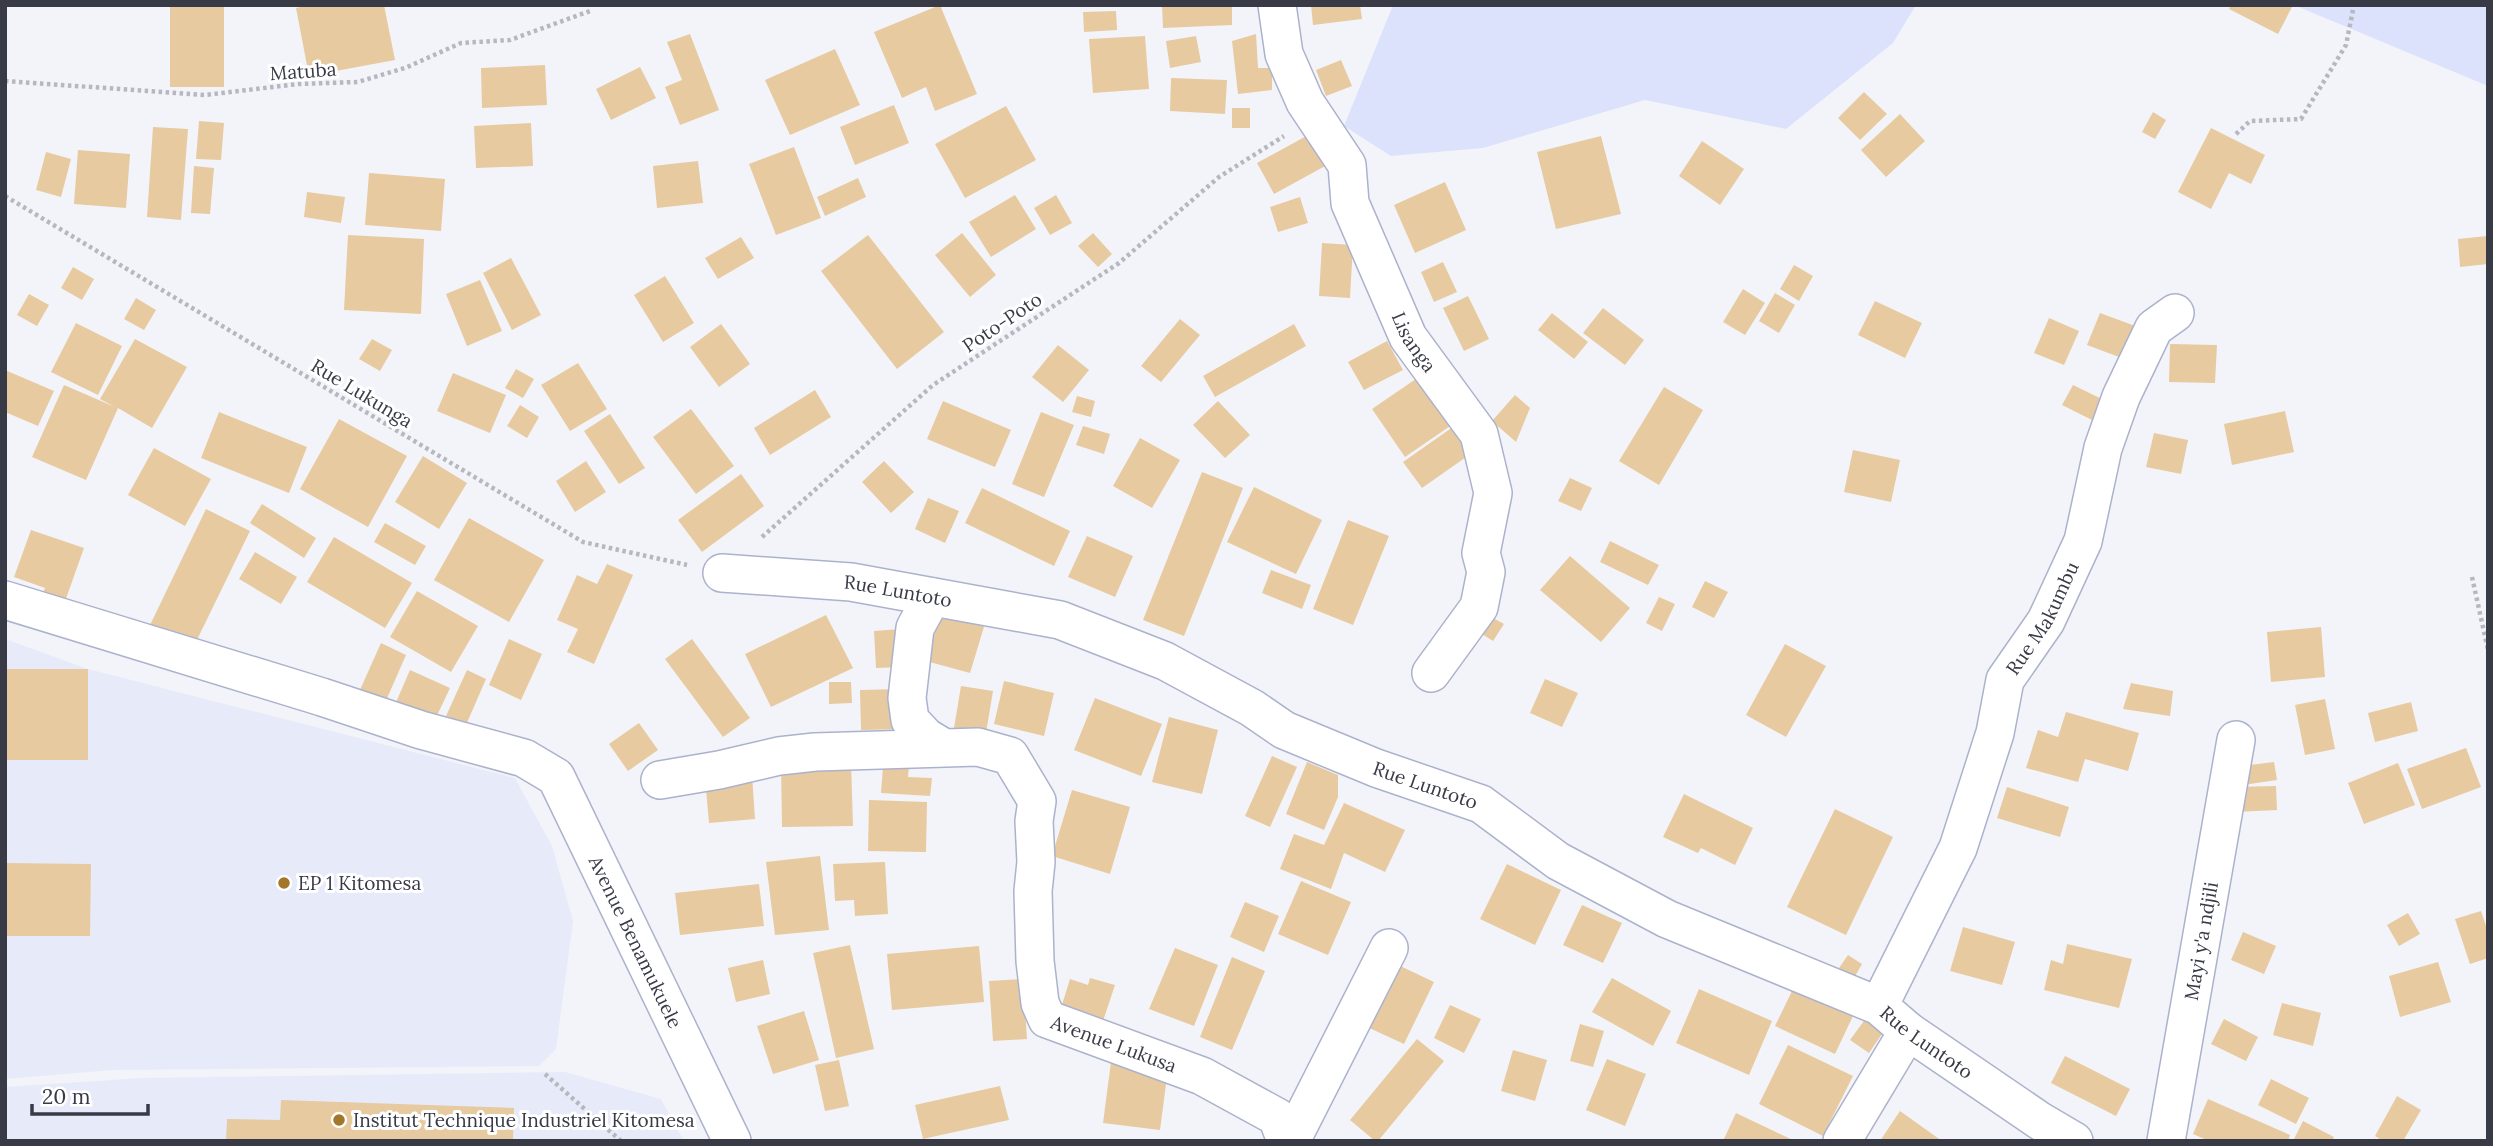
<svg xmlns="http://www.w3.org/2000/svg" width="2493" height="1146" font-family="Lora,serif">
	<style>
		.built { fill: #e7ebf9 }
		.green { fill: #dce2fc }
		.building { fill: #e7ca9f }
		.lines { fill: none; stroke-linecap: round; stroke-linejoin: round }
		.minor-casing { stroke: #abb2cc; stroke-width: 40 }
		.path { stroke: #b6b7bf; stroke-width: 4.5; stroke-dasharray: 3.5 3.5; stroke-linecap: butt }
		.minor { stroke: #fff; stroke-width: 37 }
		.poi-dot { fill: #a47629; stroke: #fff; stroke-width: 2.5 }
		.labels { text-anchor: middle; stroke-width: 6; stroke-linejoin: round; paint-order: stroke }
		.street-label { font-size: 19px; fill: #383a45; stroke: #fff }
		.poi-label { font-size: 19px; fill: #383a45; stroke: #fff; text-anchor: start }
	</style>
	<rect width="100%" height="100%" fill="#f3f4fa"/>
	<path class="built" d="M5,639L88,669L515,778L552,846L573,921L556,1049L539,1066L113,1070L5,1079Z
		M565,1072L661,1099L684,1141H5V1087L143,1078Z"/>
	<path class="green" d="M1393,5H1916L1893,43L1786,129L1645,100L1483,148L1391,156L1344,126Z
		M2294,5H2488V86Z"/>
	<path class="building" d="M170,5H224V87H170Z
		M311,5H384L395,60L309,76L296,8Z
		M940,5L977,94L935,111L926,87L902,98L874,32Z
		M1162,5H1232V25L1163,28Z
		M1311,5H1360L1362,19L1313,25Z
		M2231,5H2293L2278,34L2229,9Z
		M1116,11L1117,30L1084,32L1083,12Z
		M690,34L719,110L680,125L665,87L682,80L667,42Z
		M1256,34L1258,68H1272V90L1238,94L1232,41Z
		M1145,36L1149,89L1093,93L1089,39Z
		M1196,36L1201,62L1170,68L1166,41Z
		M835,49L860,105L790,135L765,80Z
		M1341,60L1352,86L1326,96L1316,70Z
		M545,65L547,105L482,108L481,68Z
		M640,67L656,98L611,120L596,89Z
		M1171,78L1227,80L1225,114L1170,111Z
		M1864,92L1887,114L1860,140L1838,118Z
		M894,105L909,143L855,165L840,127Z
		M1006,106L1036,160L965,198L935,144Z
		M1232,108H1250V128H1232Z
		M2153,112L2166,120L2155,139L2142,132Z
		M1900,114L1925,141L1886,177L1861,150Z
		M199,121L224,123L221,160L196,159Z
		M531,123L533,166L476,168L474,126Z
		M153,127L188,129L181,220L147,217Z
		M2211,128L2265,155L2251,184L2229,173L2211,209L2178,192Z
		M1310,134L1327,165L1274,194L1257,163Z
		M1601,136L1621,214L1556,229L1537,152Z
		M1702,141L1744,169L1720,205L1679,176Z
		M794,147L821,218L776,235L749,164Z
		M78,150L130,154L126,208L74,204Z
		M46,152L71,159L61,197L36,190Z
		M698,161L703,203L657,208L653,166Z
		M194,166L214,168L210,214L191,213Z
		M369,173L445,179L441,231L365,225Z
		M858,178L866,197L825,216L817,197Z
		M1445,182L1466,230L1415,253L1394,205Z
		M307,192L345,197L341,223L304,217Z
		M1015,195L1036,229L991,257L969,222Z
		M1056,195L1072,223L1050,235L1034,208Z
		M1300,197L1308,223L1278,232L1270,207Z
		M962,233L996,275L970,297L935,255Z
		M1093,233L1112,254L1098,267L1078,246Z
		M348,235L424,239L421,314L344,310Z
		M868,235L944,332L897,369L821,271Z
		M2487,236L2488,264L2460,267L2458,239Z
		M741,237L754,258L718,279L705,258Z
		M1322,243L1353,245L1350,298L1319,296Z
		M511,258L541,315L512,330L483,273Z
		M1443,262L1457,292L1434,302L1421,272Z
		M1794,265L1813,276L1799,301L1780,289Z
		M73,267L94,279L82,300L61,288Z
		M665,276L694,323L663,342L634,295Z
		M480,280L502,331L467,346L446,294Z
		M1743,289L1765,303L1745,335L1723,322Z
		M1775,293L1795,305L1779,333L1759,321Z
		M29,294L49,305L37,326L17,315Z
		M1468,296L1489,339L1464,351L1443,308Z
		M136,298L156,310L144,330L124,319Z
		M1875,301L1922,323L1905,358L1858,335Z
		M1603,308L1644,340L1625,365L1583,333Z
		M1552,313L1588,342L1574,359L1538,330Z
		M2100,313L2138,327L2127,360L2087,345Z
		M2049,318L2079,331L2064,365L2034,353Z
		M1180,319L1200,335L1161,382L1141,366Z
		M76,323L122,346L98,395L51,372Z
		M721,324L750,364L719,387L690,347Z
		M1294,324L1306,346L1215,397L1203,376Z
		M135,339L187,367L152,428L118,408L86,480L32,457L64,385L115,407L100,399Z
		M372,339L392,350L380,371L359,359Z
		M1387,341L1403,370L1364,390L1348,362Z
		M2170,344L2217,345L2215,383L2169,382Z
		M1058,345L1089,370L1063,402L1032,377Z
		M578,363L607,409L570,431L541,385Z
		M516,369L534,379L523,398L505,388Z
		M5,370L54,391L38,426L5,412Z
		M1426,372L1459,420L1405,457L1372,409Z
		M453,373L506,395L490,433L437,411Z
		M2073,385L2106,401L2096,422L2062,405Z
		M1664,387L1703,410L1659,485L1619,461Z
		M815,390L831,417L770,455L754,428Z
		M1515,395L1530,408L1516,442L1492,421Z
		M1077,396L1095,401L1091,417L1072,412Z
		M943,401L1011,430L995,467L927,439Z
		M1218,401L1250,435L1225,458L1193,425Z
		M520,405L539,417L527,438L507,426Z
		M691,409L734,466L696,494L653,437Z
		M2285,411L2294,452L2232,465L2224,424Z
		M219,412L307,447L289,493L201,458Z
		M1041,412L1074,425L1044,497L1012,484Z
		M610,414L645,468L619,484L584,431Z
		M339,419L407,456L368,527L300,489Z
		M1460,422L1479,448L1422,488L1403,462Z
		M1083,426L1110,434L1104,454L1076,445Z
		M2154,433L2188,440L2181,474L2146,467Z
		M1140,438L1180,460L1152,508L1113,486Z
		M154,448L211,479L185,526L128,495Z
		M1853,450L1900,460L1891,502L1844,492Z
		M423,456L467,483L439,529L395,502Z
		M586,461L606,492L575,512L556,481Z
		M884,461L914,492L891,513L862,482Z
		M1202,472L1243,488L1184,636L1143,620Z
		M741,474L764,506L702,552L678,520Z
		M1570,478L1592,488L1581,511L1558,501Z
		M1254,487L1322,520L1296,574L1227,542Z
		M982,488L1070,531L1054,566L965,523Z
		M928,498L959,511L945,543L915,529Z
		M262,504L316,538L304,558L250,523Z
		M206,509L250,531L194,646L150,625Z
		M469,518L544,560L509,622L434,580Z
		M1348,520L1389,536L1353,625L1313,609Z
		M385,523L426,546L415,565L374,542Z
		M31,530L84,548L63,607L41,599L45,588L14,577Z
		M1087,536L1133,556L1115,597L1068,577Z
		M334,537L412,583L385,628L307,582Z
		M1610,541L1659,565L1648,585L1600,562Z
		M255,552L297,577L281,604L239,579Z
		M1570,556L1630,608L1601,642L1540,590Z
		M607,564L633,575L594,664L567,652L578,629L557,620L577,575L597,584Z
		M1271,570L1311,585L1302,609L1262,593Z
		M1705,581L1728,592L1714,618L1692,607Z
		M417,591L478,626L451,672L390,637Z
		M1659,597L1675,604L1662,631L1646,623Z
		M943,607H990L970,673L926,661Z
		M1484,613L1504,624L1493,641L1474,629Z
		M826,615L853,668L771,707L745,654Z
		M2321,627L2325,677L2271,682L2267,632Z
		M901,629L903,667L876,668L874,631Z
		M509,639L542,654L521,700L489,685Z
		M692,639L750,718L723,737L665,659Z
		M381,643L406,655L381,712L355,701Z
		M1785,644L1826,666L1786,737L1746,715Z
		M5,669H88V760H5Z
		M410,670L450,688L433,724L394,707Z
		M467,670L486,679L466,725L446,716Z
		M1545,679L1578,693L1562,727L1530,713Z
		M1004,681L1054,693L1044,736L994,724Z
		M829,682H851L852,703L829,704Z
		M2131,683L2173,691L2170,716L2123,709Z
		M961,686L993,691L985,739L953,734Z
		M901,689L903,729L861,730L860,690Z
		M1095,698L1162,724L1141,776L1074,750Z
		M2325,699L2335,749L2305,755L2295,705Z
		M2411,702L2418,731L2375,742L2368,713Z
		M2066,712L2139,733L2128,771L2085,759L2078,782L2026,768L2038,730L2058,737Z
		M1169,717L1218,730L1202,794L1152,782Z
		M639,723L658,750L628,771L609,744Z
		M2466,748L2481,787L2422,809L2407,769Z
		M884,753L910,755L908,777L932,778L930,796L881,793Z
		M1272,756L1297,767L1270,827L1245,816Z
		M851,762L853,826L782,827L781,764Z
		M1307,762L1338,775V797L1324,830L1286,814Z
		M2274,762L2277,780L2236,786L2234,767Z
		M2398,763L2415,805L2364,824L2348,783Z
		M752,775L755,819L709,823L705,778Z
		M2276,786L2277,810L2235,812L2234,787Z
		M2007,787L2069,807L2060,837L1997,818Z
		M1072,790L1130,807L1110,874L1052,856Z
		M1684,794L1753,828L1735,865L1701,848L1698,853L1663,837Z
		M869,800L927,802L926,852L868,851Z
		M1344,803L1405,830L1385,872L1344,853L1331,889L1280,869L1294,834L1324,845Z
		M1835,809L1893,837L1846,935L1787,907Z
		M820,856L829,930L775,935L766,862Z
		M885,862L888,914L855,916L854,900L835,901L833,864Z
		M5,863L91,864L90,936H5Z
		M1507,864L1561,890L1535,945L1480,919Z
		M1301,881L1351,902L1328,955L1278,934Z
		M759,884L764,926L680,935L675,893Z
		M1245,902L1279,916L1264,952L1230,937Z
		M1582,905L1622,923L1603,963L1563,945Z
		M2481,911L2488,932V958L2470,964L2455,919Z
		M2408,913L2420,934L2399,946L2387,925Z
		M1963,927L2015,942L2002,985L1950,971Z
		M2243,932L2276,946L2264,974L2231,960Z
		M2067,944L2132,959L2119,1008L2044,990L2051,960L2063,964Z
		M850,945L874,1049L836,1058L813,953Z
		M979,946L984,1002L892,1010L887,954Z
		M1175,948L1218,965L1194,1026L1149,1009Z
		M1848,955L1862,964L1854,978L1839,968Z
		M1232,957L1265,971L1232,1050L1200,1037Z
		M763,960L770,994L736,1002L728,968Z
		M2438,962L2451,1002L2400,1017L2389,976Z
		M1396,964L1434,982L1404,1044L1365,1026Z
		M1090,978L1115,985L1103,1021L1061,1008L1070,979L1088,985Z
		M1612,978L1671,1011L1653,1046L1592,1012Z
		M1023,979L1027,1039L993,1041L989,981Z
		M1794,987L1853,1016L1835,1054L1775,1026Z
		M1699,989L1772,1021L1749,1075L1676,1043Z
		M2282,1003L2321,1013L2313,1046L2273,1035Z
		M1450,1005L1481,1019L1464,1053L1434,1038Z
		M804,1011L819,1060L773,1074L757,1026Z
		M1866,1018L1884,1031L1869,1053L1850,1040Z
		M2224,1019L2258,1037L2246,1061L2211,1044Z
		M1580,1024L1604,1031L1593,1067L1570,1061Z
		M1417,1039L1444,1061L1378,1141H1375L1350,1120Z
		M1788,1045L1853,1076L1823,1136L1759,1104Z
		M1513,1050L1547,1060L1535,1101L1501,1091Z
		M2065,1056L2130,1089L2116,1116L2051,1083Z
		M1607,1059L1646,1074L1625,1126L1586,1110Z
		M839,1060L849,1106L825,1111L815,1065Z
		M1111,1062L1168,1069L1160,1130L1103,1123Z
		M2271,1079L2309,1098L2296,1124L2258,1105Z
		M1000,1086L1009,1120L923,1139L915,1105Z
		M2397,1096L2421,1110L2403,1141H2383L2375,1136Z
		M2208,1099L2290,1135L2288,1141H2209L2193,1134Z
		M281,1100L514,1108L513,1141H226L227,1119L280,1120Z
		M1900,1111L1942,1141H1880Z
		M1736,1113L1795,1141H1723Z
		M2303,1121L2334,1137L2332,1141H2293Z"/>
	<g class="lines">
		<defs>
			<g id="minor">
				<path id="s1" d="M1277,5L1284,54L1305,102L1347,165L1350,203L1408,337L1479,434L1493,493L1481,553L1486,572L1479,607L1431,673"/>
				<path id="s2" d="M722,573L851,582L1060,620L1165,661L1252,708L1284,730L1376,768L1481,804L1558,861L1667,919L1879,1006L1908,1031L2040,1121L2074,1141"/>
				<path d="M932,597L915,628L907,698L910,720L926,737L941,746"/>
				<path id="s3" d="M5,600L322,697L421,730L524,758L556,777L732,1141"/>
				<path id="s4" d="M660,780L719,770L779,756L815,752L978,747L1010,756L1037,801L1034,821L1036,862L1033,891L1035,961L1040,1003L1047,1019L1202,1076L1277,1117L1286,1141"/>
				<path id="s5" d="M1879,1006L1958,848L1995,733L2005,680L2046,621L2083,541L2103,448L2121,397L2154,328L2175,313"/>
				<path d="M1291,1141L1389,948"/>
				<path d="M1842,1141L1908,1031"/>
				<path id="s6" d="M2166,1141L2236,740"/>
			</g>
		</defs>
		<use href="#minor" class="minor-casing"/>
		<path class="path" d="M5,81L205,95L298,84L358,82L405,68L461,43L510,40L590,11
			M2236,134L2250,121L2301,119L2346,45L2354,5
			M5,196L583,542L687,565
			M762,537L933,385L1119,263L1219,177L1284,136
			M2472,577L2488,650
			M545,1074L621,1141"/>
		<use href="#minor" class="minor"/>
	</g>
	<g class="poi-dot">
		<circle cx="284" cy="883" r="7"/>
		<circle cx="339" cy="1120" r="7"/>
	</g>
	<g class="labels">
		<g class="street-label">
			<text transform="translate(303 71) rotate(-4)" y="7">Matuba</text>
			<text transform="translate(1002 322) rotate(-34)" y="7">Poto-Poto</text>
			<text dy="7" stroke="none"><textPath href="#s1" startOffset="369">Lisanga</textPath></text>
			<text transform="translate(362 393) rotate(31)" y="7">Rue Lukunga</text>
			<text dy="7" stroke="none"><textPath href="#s2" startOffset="177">Rue Luntoto</textPath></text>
			<text dy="7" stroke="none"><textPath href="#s5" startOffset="424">Rue Makumbu</textPath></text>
			<text dy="7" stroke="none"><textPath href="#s2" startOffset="744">Rue Luntoto</textPath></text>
			<text dy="7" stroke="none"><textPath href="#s6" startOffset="203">Mayi y'a ndjili</textPath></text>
			<text dy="7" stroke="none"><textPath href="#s3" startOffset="763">Avenue Benamukuele</textPath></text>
			<text dy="7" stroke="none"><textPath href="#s2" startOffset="1311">Rue Luntoto</textPath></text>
			<text dy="7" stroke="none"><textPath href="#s4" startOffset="698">Avenue Lukusa</textPath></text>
		</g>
		<g class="poi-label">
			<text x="298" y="890">EP 1 Kitomesa</text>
			<text x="353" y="1127">Institut Technique Industriel Kitomesa</text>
		</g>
	</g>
	<rect width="2493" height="1146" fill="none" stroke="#383a45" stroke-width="14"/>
	<path d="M32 1104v10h116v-10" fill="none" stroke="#383a45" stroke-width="3.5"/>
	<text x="42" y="1104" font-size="21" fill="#383a45" stroke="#ffffff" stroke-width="5" paint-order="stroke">20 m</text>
</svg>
